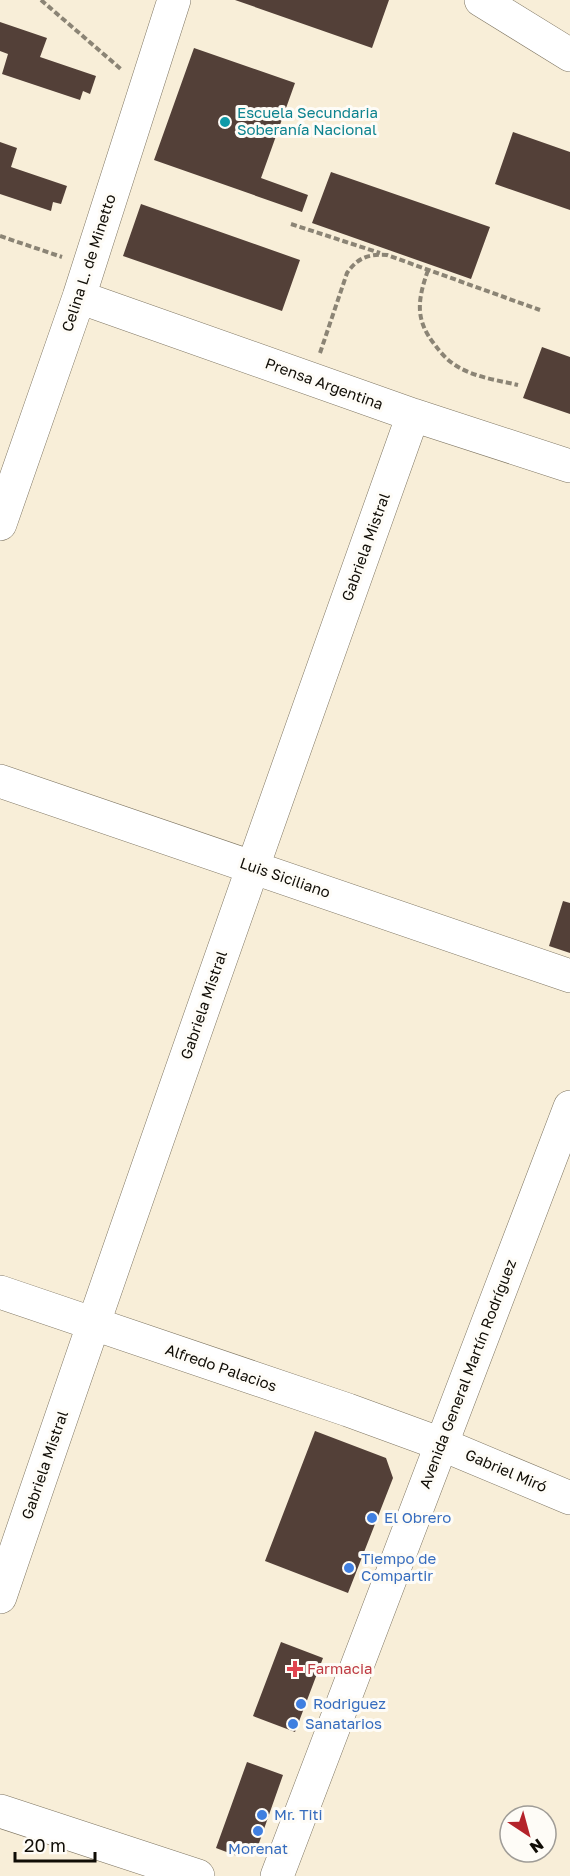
<svg xmlns="http://www.w3.org/2000/svg" width="570" height="1876" font-family="'Golos Text',sans-serif">
	<style>
		.building { fill: #534038 }
		.lines { fill: none; stroke-linecap: round; stroke-linejoin: round }
		.minor-casing { stroke: #7f7663; stroke-width: 34 }
		.major-casing { stroke: #7f7663; stroke-width: 34 }
		.path { stroke: #8b8475; stroke-width: 4; stroke-dasharray: 6 3; stroke-linecap: butt }
		.minor { stroke: #fff; stroke-width: 33 }
		.major { stroke: #fff; stroke-width: 33 }
		.culture-dot { fill: #0f9aa8; stroke: #fefcf7; stroke-width: 2 }
		.shop-dot { fill: #3f7fe0; stroke: #fefcf7; stroke-width: 2 }
		.health-dot { fill: #e0444e; stroke: #fefcf7; stroke-width: 2 }
		.labels { text-anchor: middle; stroke-width: 6; stroke-linejoin: round; paint-order: stroke }
		.culture-label { font-size: 15px; fill: #0d838f; stroke: #fefcf7; text-anchor: start }
		.street-label { font-size: 15px; fill: #100d06; stroke: #fefcf7 }
		.shop-label { font-size: 15px; fill: #366cbe; stroke: #fefcf7; text-anchor: start }
		.health-label { font-size: 15px; fill: #be3a42; stroke: #fefcf7; text-anchor: start }
	</style>
	<rect width="100%" height="100%" fill="#f8eed8"/>
	<path class="building" d="M235,0H389L372,48Z
		M0,22L47,38L40,57L96,76L90,94L83,91L80,100L2,74L8,54L0,51Z
		M194,48L295,83L261,178L308,195L302,212L154,160Z
		M513,132L570,152V210L495,184Z
		M0,142L17,148L11,167L67,186L61,204L53,202L51,211L0,194Z
		M331,172L490,227L471,279L312,223Z
		M141,204L300,260L282,311L123,256Z
		M542,347L570,357V414L523,398Z
		M563,901L570,903V953L549,946Z
		M315,1431L386,1458L393,1478L348,1593L265,1561Z
		M281,1642L323,1658L295,1732L253,1716Z
		M247,1762L283,1775L258,1846L237,1856L216,1848Z"/>
	<g class="lines">
		<defs>
			<path id="minor" d="M481,0L570,55
				M79,297L413,415L570,466
				M0,524L79,297L174,0
				M0,781L570,976
				M0,1292L348,1410L441,1444L570,1498
				M0,1597C134,1202 273,808 413,415
				M0,1811L198,1876"/>
			<path id="major" d="M277,1876L570,1107"/>
		</defs>
		<use href="#minor" class="minor-casing"/>
		<use href="#major" class="major-casing"/>
		<path class="path" d="M41,0L122,70
			M291,224L380,253
			M0,236L62,257
			M428,270C418,299 414,319 435,345C440,352 447,360 455,365C473,377 497,380 518,385
			M320,353L347,273C358,257 369,254 387,255L540,310"/>
		<use href="#minor" class="minor"/>
		<use href="#major" class="major"/>
	</g>
	<circle class="culture-dot" cx="225" cy="122" r="6"/>
	<g class="shop-dot">
		<circle cx="372" cy="1518" r="6"/>
		<circle cx="349" cy="1568" r="6"/>
		<circle cx="301" cy="1704" r="6"/>
		<circle cx="293" cy="1724" r="6"/>
		<circle cx="262" cy="1815" r="6"/>
		<circle cx="258" cy="1831" r="6"/>
	</g>
	<path class="health-dot" d="M292 1660h6v6h6v6h-6v6h-6v-6h-6v-6h6z"/>
	<g class="labels">
		<g class="culture-label">
			<text x="237" y="118">Escuela Secundaria<tspan x="237" dy="17">Soberanía Nacional</tspan></text>
		</g>
		<g class="street-label">
			<text transform="translate(89 263) rotate(-72)" y="5">Celina L. de Minetto</text>
			<text transform="translate(324 384) rotate(20)" y="5">Prensa Argentina</text>
			<text transform="translate(366 547) rotate(-70)" y="5">Gabriela Mistral</text>
			<text transform="translate(285 878) rotate(19)" y="5">Luis Siciliano</text>
			<text transform="translate(204 1005) rotate(-71)" y="5">Gabriela Mistral</text>
			<text transform="translate(221 1368) rotate(19)" y="5">Alfredo Palacios</text>
			<text transform="translate(468 1374) rotate(-69)" y="5">Avenida General Martín Rodríguez</text>
			<text transform="translate(45 1465) rotate(-71)" y="5">Gabriela Mistral</text>
			<text transform="translate(506 1471) rotate(23)" y="5">Gabriel Miró</text>
		</g>
		<g class="shop-label">
			<text x="384" y="1523">El Obrero</text>
			<text x="361" y="1564">Tiempo de<tspan x="361" dy="17">Compartir</tspan></text>
			<text x="313" y="1709">Rodriguez</text>
			<text x="305" y="1729">Sanatarios</text>
			<text x="274" y="1820">Mr. Titi</text>
			<text x="258" y="1854" text-anchor="middle">Morenat</text>
		</g>
		<g class="health-label">
			<text x="307" y="1674">Farmacia</text>
		</g>
	</g>
	<g transform="translate(528 1834) rotate(144)"><circle r="28" fill="#fefcf7" stroke="#9f9c97" stroke-width="1.5"/>
	<path d="M0-4.5L10 22L0 15L-10 22Z" fill="#b4232a"/>
	<text y="-9" font-size="16" font-weight="bold" text-anchor="middle" fill="#100d06">N</text>
	</g>
	<path d="M15 1852v9h80v-9" fill="none" stroke="#100d06" stroke-width="3"/>
	<text x="24" y="1852" font-size="18" fill="#100d06" stroke="#fefcf7" stroke-width="4.5" paint-order="stroke">20 m</text>
</svg>
